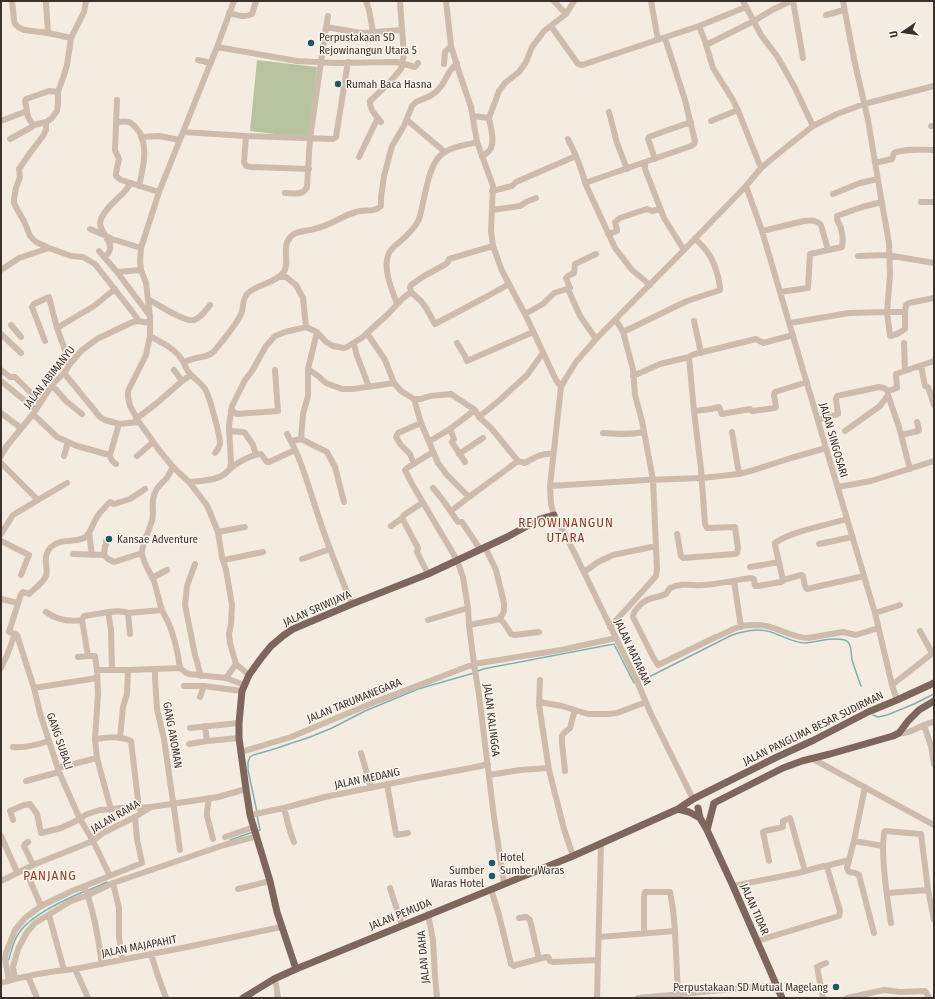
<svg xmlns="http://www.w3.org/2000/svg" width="935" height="999" font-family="'Fira Sans Condensed',sans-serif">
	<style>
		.garden { fill: #b8c4a0 }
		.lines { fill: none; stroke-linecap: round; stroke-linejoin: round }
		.stream { stroke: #7fb0b2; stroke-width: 1.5 }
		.minor { stroke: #cdbbac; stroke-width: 6 }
		.major { stroke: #7d675c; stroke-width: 7 }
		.poi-dot { fill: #1f5a5e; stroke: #fbf5ee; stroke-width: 1.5 }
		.labels { text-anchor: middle; stroke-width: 3; stroke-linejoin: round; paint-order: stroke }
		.poi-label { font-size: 11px; fill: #3b302b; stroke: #fbf5ee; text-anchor: start }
		.street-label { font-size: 11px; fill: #3b302b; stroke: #fbf5ee }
		.quarter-label { font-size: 13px; letter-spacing: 1px; fill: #8c3b22; stroke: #fbf5ee }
	</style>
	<rect width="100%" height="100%" fill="#f4ebe1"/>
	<path class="garden" d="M257,60L317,67L309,138L250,131Z"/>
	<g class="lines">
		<path class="stream" d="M478,671L483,669L614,644L634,683H635
			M639,682L732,635C745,631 757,628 771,632C783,636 793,643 806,643C815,642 841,635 848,642C852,646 851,655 852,660C855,669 858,678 861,686
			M873,715L878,717L887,715L914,704L934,694
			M257,812L248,770V762L250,757L253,755L271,750L310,737L332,728L365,711L418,689L474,673
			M257,831L260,830L257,815
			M230,840L253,832
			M87,891L107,882
			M7,961L9,959C11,952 13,943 17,936C27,917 64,900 83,892"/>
		<path class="minor" d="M12,1L14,20L15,24L18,27L24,30L48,33L71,38L84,12L86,1
			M234,1L217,47L159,192L141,248L140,261L141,270L146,283L150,316V336L146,355L128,391V397L130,406L139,422L159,450L173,467L189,482L206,504L209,510L218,532L222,557L226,570L232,605L231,624L229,634L230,643L236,664L249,675
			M366,1L369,10L373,32
			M446,1L451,46L460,75L471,107L477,142L493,186L491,231L493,246L502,271L526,316L556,380L561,387
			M554,1L566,14
			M651,1L658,40
			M743,1L761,35L777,56L795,88L813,126
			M793,1L803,58
			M843,1L854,59L868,120L880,192L889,243L890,275L887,312L890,336L897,334L905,329V312
			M46,3L48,33
			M229,13C237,15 245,18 252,14L256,1
			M826,15L844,10
			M551,26L578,64L582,65L699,26L746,7
			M699,26L705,41L713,68L733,100L739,113L761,168
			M326,27L328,16
			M665,38L685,100L695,141L694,144L691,146L645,162V169L664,218L684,250
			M706,45L754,21L772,10L791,1
			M217,47L297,61L335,63L397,62L415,67L418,63
			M198,60L211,63
			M444,64L445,52L451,46
			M117,100L115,150L119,159L116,173V176L121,180L159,192
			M27,111L28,117L33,125
			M609,112L617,143L627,169
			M473,116L489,118L499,91L505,83L519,72L526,62L532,47L544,31L566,14L574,1
			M407,120L445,152
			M1,121L27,111L25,101L26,99L49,91L58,92
			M711,121L738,110
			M46,122V130L43,136L30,153L19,169L20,177L16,188L14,199V203L17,209L24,221L30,236L36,242L49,248
			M381,122C376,116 369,109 370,101L389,83L401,69L404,54L402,30
			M116,123C120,122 125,121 129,122C134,124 137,129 140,133C148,150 143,168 139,186
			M931,126H934
			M183,132L246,136L333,139L336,137L348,62
			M246,136L244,162L246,166L251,167L309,169
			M141,137L159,136L180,140
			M10,139L30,128L34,125L46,122L52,118L57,111L58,103V92L63,78L67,65L71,38
			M568,139L576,156
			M359,157L372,130L378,118
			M482,157C485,154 490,151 491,148C495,139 490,126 489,118
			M655,159L648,139L649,137L668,130L691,122
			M875,163L892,159L894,153C906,148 921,150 934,150
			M585,183L645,162
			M746,186L762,231L826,448L875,613L892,685L897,700
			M492,191L512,186L516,182L576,156L581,169L586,185L615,248L632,270L650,285
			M285,193C293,193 303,196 307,187L310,138L326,27L361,33L402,30L400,1
			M833,194L860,183L878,179
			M921,202H934
			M492,210L520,206L526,202L536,198
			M90,229L104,235L112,239L141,248
			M762,231L804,221C810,220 817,220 821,225L828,250
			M608,234L617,231V230L615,222L620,218L647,209L652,211L660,209
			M99,251L117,272L150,316
			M858,256L887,255L934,263
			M105,257C107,255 110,252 110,249C112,241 100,232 100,223C101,213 114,202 121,195C125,192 128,187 131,183
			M1,270L19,258L49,248L71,256L83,257L95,264L131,310L139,321
			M117,272L141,270
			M278,277H286L296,285L303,298L306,327
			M568,289L580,316L587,326L596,339
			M411,292L410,287L411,285L424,276L446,264L448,262L449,259L493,246
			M780,292L808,288L810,254L842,247C843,241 843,235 841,229C840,224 836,221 837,216L862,207L882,202
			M148,299C157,304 186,323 194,320C201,318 206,310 210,305
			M397,304C392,290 382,268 389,253C392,247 399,243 404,238C409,233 417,226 419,219C425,202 427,161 445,152C454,146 467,145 477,142
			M525,314L543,304L554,293L570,288L566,278L568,276L574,273L575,264L596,254
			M694,321L701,353
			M790,323L849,313L887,312H905L906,305L909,303L934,298
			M11,325L21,337
			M57,328L94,306L115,289
			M317,332L308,369L318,376L326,383L342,389H353L394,383
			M623,332L687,301L720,290C720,280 714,261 708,253C705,248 699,243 695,238
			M1,334L21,353
			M150,336C163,343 177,350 184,363
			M45,341L32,307L34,304L49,297L57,328L70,364
			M354,343L356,353L369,387
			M457,343L465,356L467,361L533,332
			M904,343L905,371
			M921,366L925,386L928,387L934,405
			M1,370L10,377H15L40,402
			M174,370L182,381
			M64,373L100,417L105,420L119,424
			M633,376L660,364L689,357L692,355L695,354L756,339L763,343L793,335
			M1,381L35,409
			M52,385L66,401L82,414
			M888,391V395L899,427L910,469
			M414,399L421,423L438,463L447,475L469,497
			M231,410L237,414L278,411L275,370
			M694,411L711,409L719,407L722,414L750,409L752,411L775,408L776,407L774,395L775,392L807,382
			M1,413L21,428
			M33,414L57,437L77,446L110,455
			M479,417L501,399L527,375L543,353
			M136,419L157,403L182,381L191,375
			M818,420L838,414L836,399L837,396L879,387L884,388L888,391L897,388L896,374L934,361
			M450,429L454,439L452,442L453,444L465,462
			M229,431L243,432L245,433L253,445L256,455
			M845,431L880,406L888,395
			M732,432L739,474
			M603,433C617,434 630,435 644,432
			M287,434C301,458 308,485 317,512C327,543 339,573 352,604
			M901,435L918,431L919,430L917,422
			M301,439L327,452L335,467L344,502
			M292,441L301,439L303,414L308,396V369
			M430,441L450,429L475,410
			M433,452L407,468L405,470L412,484L457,560L463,577L468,608L469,625L474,664L479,695L494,817L504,883
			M215,453C218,450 219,448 220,444C220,436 210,397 205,389C198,378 188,377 184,363C192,356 204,359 212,353C215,351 217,347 220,344C227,335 236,325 241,314C244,308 242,299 247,294C257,284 274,284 283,273C292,262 278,245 294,234C299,231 308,231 314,229C330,226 341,216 356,212C365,209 374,213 381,206V197L384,176L392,146L404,126L412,106L416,102L430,96L436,92L442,85L450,71L457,63
			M459,454L483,438
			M1,456L6,447L33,414L52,385L64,373L70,364L81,351L97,339L122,327L133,322L139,321L149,323
			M64,456L68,442
			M137,456L153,442
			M518,461L525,463C535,457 542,453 553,454
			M1,463L38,500L67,483
			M116,464C112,461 111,460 110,455L119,424L139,422
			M414,464L410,454L401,445L396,437L398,433L421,423
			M173,467C170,471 169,476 165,480C159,486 154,490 153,500C152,507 154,514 152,521C150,528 141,547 142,553C143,563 150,572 154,581C157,591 159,601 162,610C164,615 167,619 169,624C175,639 178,653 180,668
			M230,468L231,463L229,426L232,406L245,380L252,371L266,346L275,336L285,332L306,327L317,332L326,342L333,346L344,348L347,347L363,337L367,333
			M189,482C198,481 215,481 223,475C226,474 227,471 230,469C237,462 252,455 261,454L267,462H269L295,450
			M550,486L646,480L702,478L739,474L754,470L791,458L826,448
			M838,487L871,481L934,461
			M433,488L442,499L458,522H462L480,549
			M451,511L469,497L518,461L491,428L479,417L475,410L451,394L430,396L421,399H414L401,391L394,383L385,360L367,333L387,315L403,298L411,292L421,301L426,308L435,324L484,298L509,284
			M402,518L418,548L417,552L428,574
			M391,526L401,519L404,515L422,503
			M218,532L245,527
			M89,533L92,555
			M1,534L13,515L38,500
			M677,534L681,556L683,558L735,554L737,553L738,548L735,527L710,528H707L705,524L701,469L694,411L689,357
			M1,541L29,555L21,575
			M106,541V545L105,546L104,555L108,559L114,562L142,553
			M819,544L852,537
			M485,547L496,570L504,603V611L500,619
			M73,554L104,555
			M302,559L330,549
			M224,560L263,552
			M195,564L187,586L185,605L195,655L201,676
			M750,567L779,562
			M584,572L598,562L613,555L656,546
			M864,576L807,589L805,586L803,576L801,575L783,580V581L781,582L758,586H755L754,579L751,578C736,580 720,584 704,585C692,586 683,582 670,588L666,594C660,597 653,597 647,600C641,603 633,611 633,617L653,657L658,665C677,656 697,646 716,637C725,634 733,628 742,626C748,625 754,625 760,625C777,626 791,638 808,638L843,632L856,635L878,628
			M152,578L167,570
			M783,580L775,545V543C792,531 827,525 847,519
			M734,581L741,627
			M1,599L18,603
			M46,612C57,620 68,622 82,620L84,616C95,615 118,608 128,613L162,610
			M108,612L111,629L112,670
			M128,613L130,634
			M875,613L900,605
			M82,620L88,656H95L97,670L98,694L95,739L97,758L111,810
			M428,620L468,608
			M469,625L500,619L504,623L511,634L515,635L539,632
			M610,627L649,584L656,576L657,569L653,480L642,421L635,395L633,369L623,332L616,320
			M920,631L932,653
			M15,634L9,632L21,594L23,592L29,594C34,589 43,583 46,576C49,568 41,557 51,547C60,538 74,543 84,538C92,533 92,524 97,517C100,512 105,507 109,503L110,502L114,504L130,499L145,489
			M78,657L88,656
			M1,668L8,653L14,636L15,634L17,635L34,688L40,713L59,772L80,819L93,841L110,876
			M97,670H128L180,668L185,672L189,674L226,678L236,664
			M155,670V678L157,709L164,739L180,850
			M226,678L244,685
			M540,680L539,705L549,770L564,829L573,856
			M892,685L934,652
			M184,686H204L242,691
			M34,688L97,678
			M200,697L204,686
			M539,702L562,706L588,714H608L617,713L646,702
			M924,725L931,746L934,764
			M205,726L207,741
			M190,728L239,723
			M899,733C911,735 922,723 934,722
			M120,738L123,707L127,694L128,670
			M95,739C106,738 121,735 131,741L139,808
			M189,744L207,741L239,738
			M13,747C25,748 37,745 49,741
			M241,752L291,737L375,702L474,664L561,650L616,638
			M361,753L371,788
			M813,759L934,825
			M58,768L97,758
			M565,771L562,743V736L564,733L570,728L575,710
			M489,775L520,770L548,768
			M26,781L59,772
			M387,784L396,834L397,835L408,833
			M865,787L854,841L847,868L849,872L855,873L859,875L874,933
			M209,798L207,811V816L213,839
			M693,799L651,714L636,679L573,550L554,515L551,504L550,486L561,387L566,378L576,362L596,339L684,250L746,186L761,168L779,153L813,126L837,114L864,104L934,86
			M284,808C287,819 289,831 294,842
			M250,815L284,808L325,797L418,778L476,767L488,764
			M13,820L10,811L24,805L30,804L37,814L41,833L61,828L80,819L85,815L100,810L131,807L139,808L149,807
			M1,836L17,872
			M225,837L254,827
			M854,841L883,846C883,872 887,898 891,923
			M28,842L25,844L24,846L33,865
			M883,846L884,833L885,831L921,834L928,890L934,920
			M769,861L763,832L765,831L783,827V821L790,818L805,871
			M826,866L849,860
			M25,869L41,906
			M1,881L33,865L93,841L103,833L135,817L151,807L218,797L246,789
			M113,883L119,908V936L122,960
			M84,886C94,910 98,938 102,964
			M733,886L798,873L824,866L827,867L840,911L839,916L757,941
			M390,888L402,925
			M238,889L270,881
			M491,889L499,915L511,964L514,966L516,965L546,957H548L550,961L553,962L598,960
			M887,893L928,890
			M428,914L433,940L435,976L437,998
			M49,915L64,970
			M519,918L526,917L530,920L539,959
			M644,934V897L645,892H670L673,909L675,931
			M599,937L675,931L678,994
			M151,954L158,976L166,998
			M75,969L88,998
			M28,976L37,998
			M15,979L13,967L18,949L27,932L35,923L71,901L88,895L113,883L224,845L257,836
			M274,979L276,984L278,998
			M9,980L5,959L6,953L15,930L25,918L41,906L72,891L142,863L137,839L135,817
			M1,983C24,976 51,971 75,969L187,947L281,927
			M597,998L601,843
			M638,998L777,985
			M823,998L817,967L819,966L826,963
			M847,998L884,990L900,992L925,991L927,994L929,998"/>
		<path class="major" d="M698,808L700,818L707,830L733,886L782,998
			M678,809L689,812L700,818
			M707,830L714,803L783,768L802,761L830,754L893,736L899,733L908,721L919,710L934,701
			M296,969L277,912L270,881L250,815L246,789L239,738V723L242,691L249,675L262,657L271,646L284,635L293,629L352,604L428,574L507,537L540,519L554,515
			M243,998L274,979L296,969L573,856L678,809L693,799L777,757L814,740L868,712L897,700L934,683"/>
	</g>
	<g class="poi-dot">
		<circle cx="311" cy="43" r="4"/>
		<circle cx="338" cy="84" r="4"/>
		<circle cx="109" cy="539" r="4"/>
		<circle cx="492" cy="863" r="4"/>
		<circle cx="492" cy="876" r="4"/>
		<circle cx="836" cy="987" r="4"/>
	</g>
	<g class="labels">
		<g class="poi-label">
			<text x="319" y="41">Perpustakaan SD<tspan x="319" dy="13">Rejowinangun Utara 5</tspan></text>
			<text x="346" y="88">Rumah Baca Hasna</text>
			<text x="117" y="543">Kansae Adventure</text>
			<text x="500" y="861">Hotel<tspan x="500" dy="13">Sumber Waras</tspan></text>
			<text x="484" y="874" text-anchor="end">Sumber<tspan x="484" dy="13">Waras Hotel</tspan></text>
			<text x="828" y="991" text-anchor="end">Perpustakaan SD Mutual Magelang</text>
		</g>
		<g class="street-label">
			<text transform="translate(49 377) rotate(-52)" y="4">JALAN ABIMANYU</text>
			<text transform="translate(834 440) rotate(74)" y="4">JALAN SINGOSARI</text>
			<text transform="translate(317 608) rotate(-24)" y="4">JALAN SRIWIJAYA</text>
			<text transform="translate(633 652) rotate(65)" y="4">JALAN MATARAM</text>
			<text transform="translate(354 700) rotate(-22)" y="4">JALAN TARUMANEGARA</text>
			<text transform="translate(492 720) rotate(83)" y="4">JALAN KALINGGA</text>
			<text transform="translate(813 728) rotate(-26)" y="4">JALAN PANGLIMA BESAR SUDIRMAN</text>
			<text transform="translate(173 735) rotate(80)" y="4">GANG ANOMAN</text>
			<text transform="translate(60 741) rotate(71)" y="4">GANG SUBALI</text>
			<text transform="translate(367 778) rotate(-12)" y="4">JALAN MEDANG</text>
			<text transform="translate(115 816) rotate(-30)" y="4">JALAN RAMA</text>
			<text transform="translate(755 909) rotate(66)" y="4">JALAN TIDAR</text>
			<text transform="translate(400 914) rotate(-22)" y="4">JALAN PEMUDA</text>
			<text transform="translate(139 946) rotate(-11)" y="4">JALAN MAJAPAHIT</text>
			<text transform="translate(423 957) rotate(-95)" y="4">JALAN DAHA</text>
		</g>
		<g class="quarter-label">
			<text x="566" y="527">REJOWINANGUN<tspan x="566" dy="15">UTARA</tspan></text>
			<text x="50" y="880">PANJANG</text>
		</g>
	</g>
	<rect width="935" height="999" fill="none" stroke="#3b302b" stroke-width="4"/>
	<g transform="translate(903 32) rotate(257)" stroke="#fbf5ee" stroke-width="3" paint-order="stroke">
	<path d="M0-3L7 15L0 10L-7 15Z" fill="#3b302b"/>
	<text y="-6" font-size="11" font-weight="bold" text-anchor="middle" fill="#3b302b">U</text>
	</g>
</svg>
